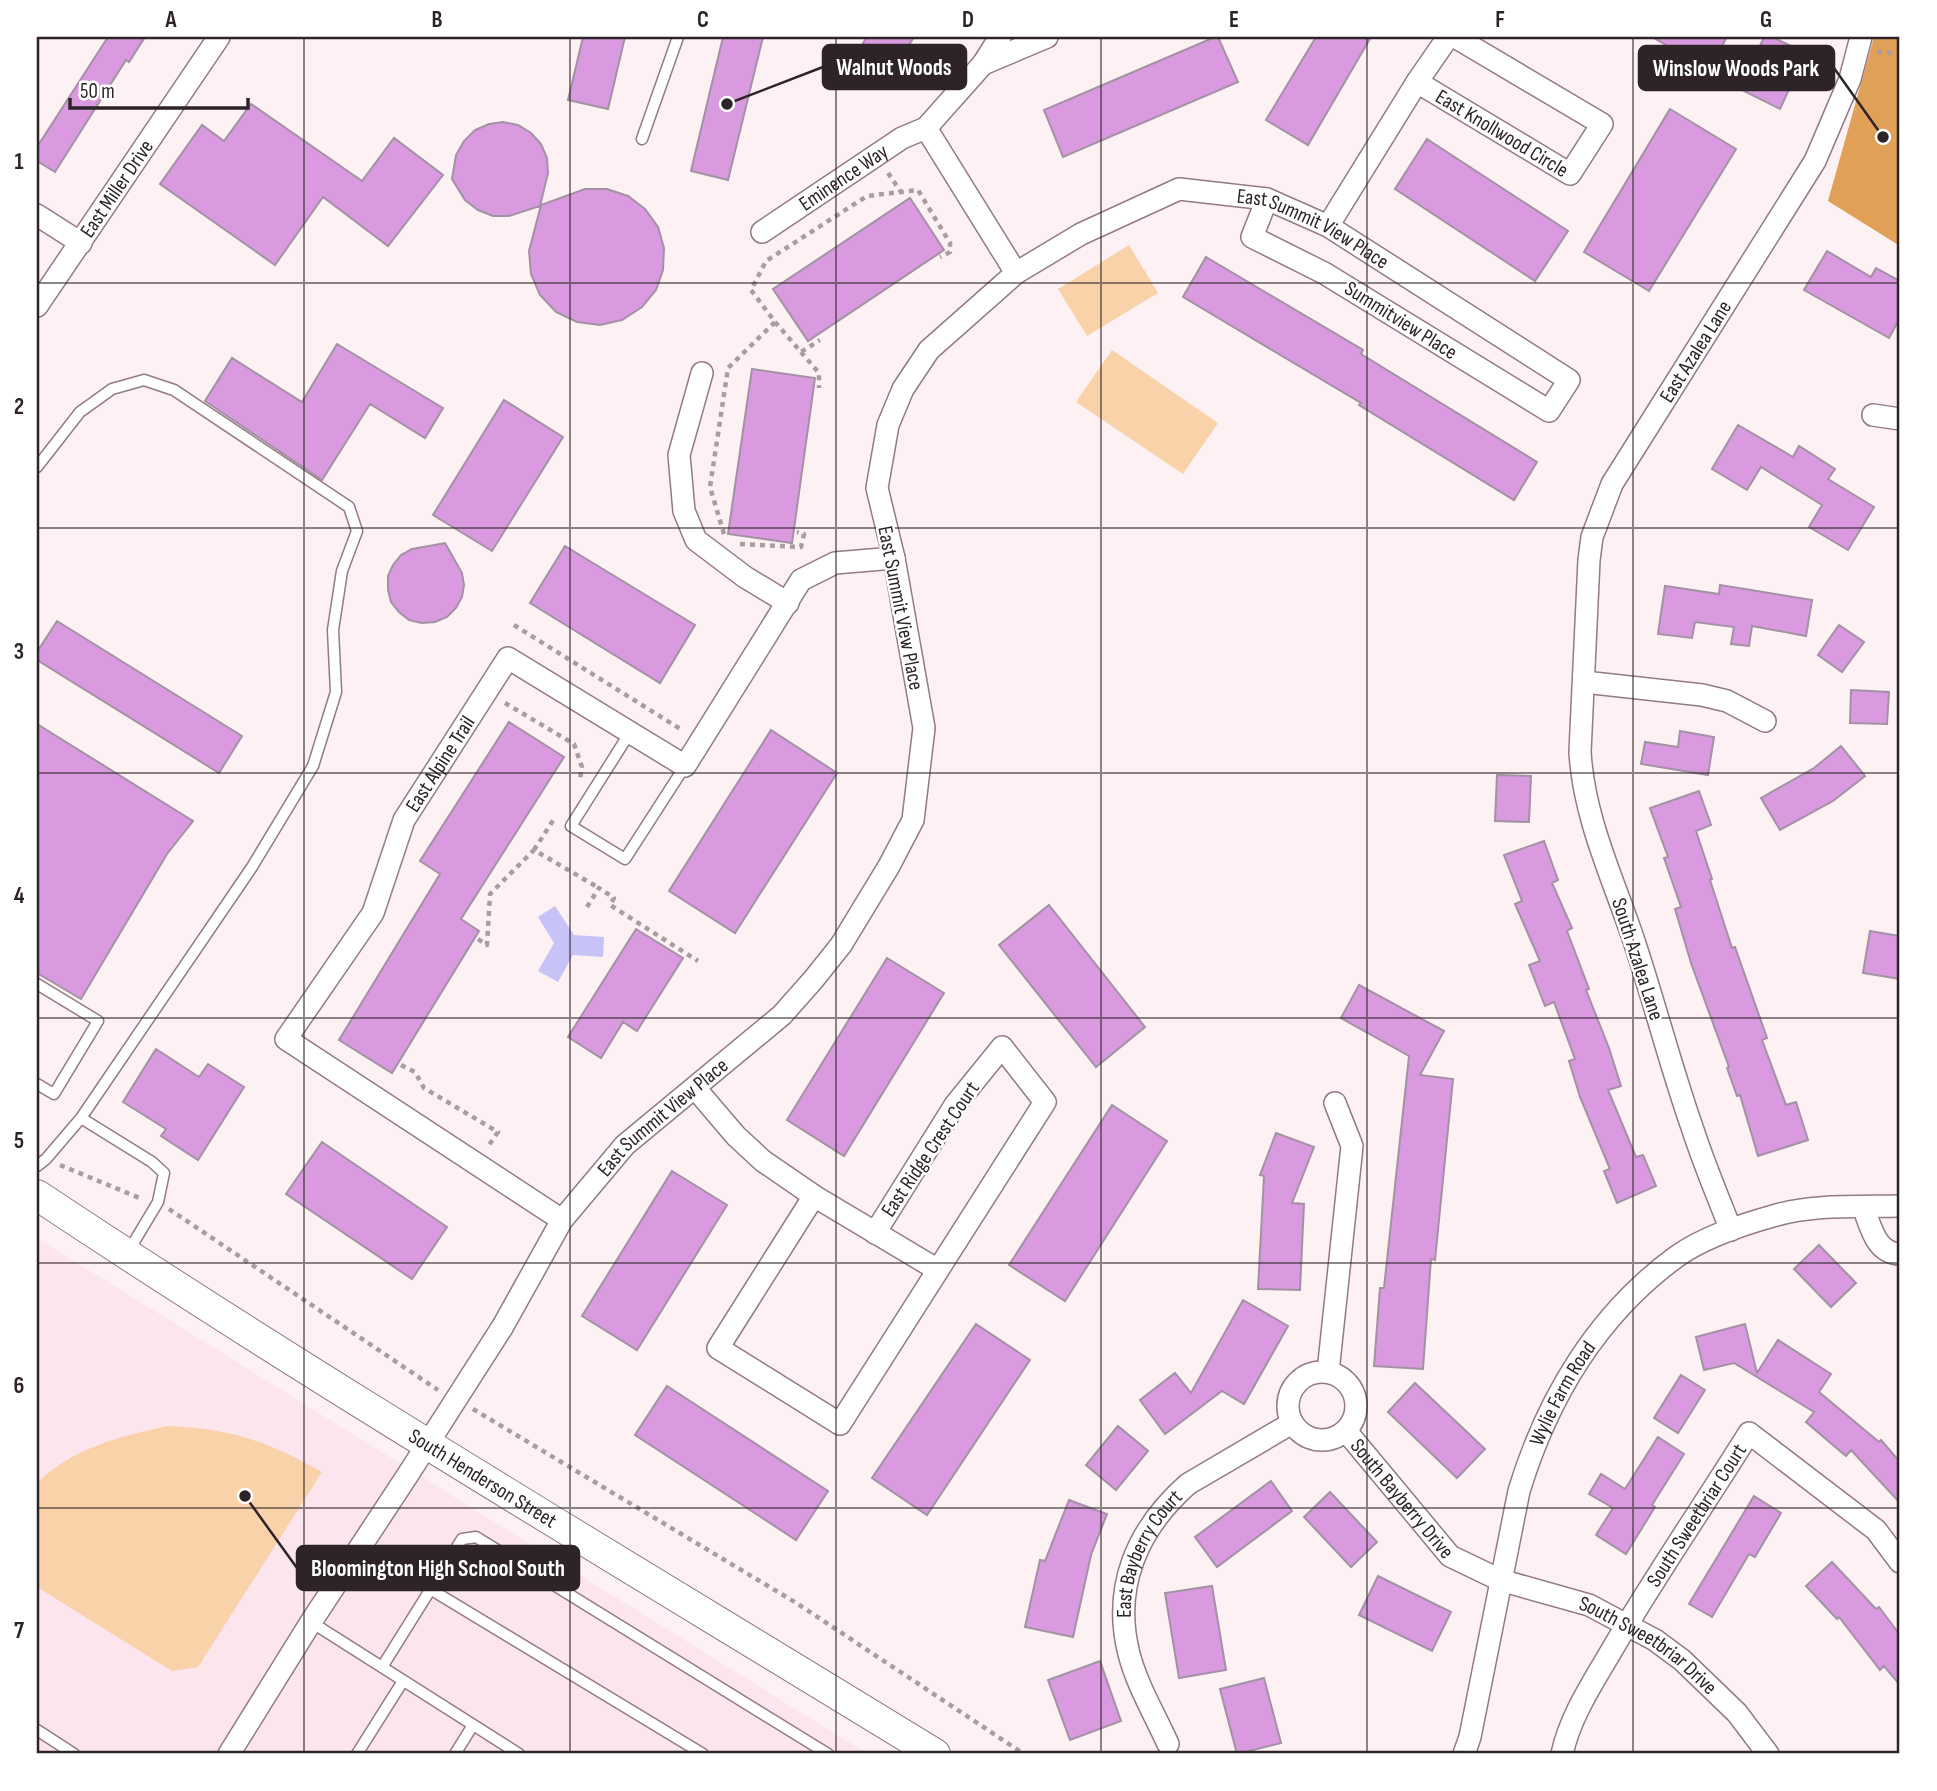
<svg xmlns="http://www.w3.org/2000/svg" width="1937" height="1791" font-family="'Sofia Sans Condensed',sans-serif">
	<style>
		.built { fill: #fce5ec }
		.green { fill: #fad2a9 }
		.forest { fill: #e1a057 }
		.water { fill: #c7c3f7 }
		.building { fill: #d99ae0; stroke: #a391a4; stroke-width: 2 }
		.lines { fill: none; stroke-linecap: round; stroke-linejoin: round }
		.lane-casing { stroke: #947a82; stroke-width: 13 }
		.street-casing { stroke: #947a82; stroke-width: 24 }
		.secondary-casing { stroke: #947a82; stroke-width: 32 }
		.path { stroke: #a99da0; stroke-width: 4.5; stroke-dasharray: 5 5; stroke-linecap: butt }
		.lane { stroke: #fff; stroke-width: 10 }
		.street { stroke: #fff; stroke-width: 21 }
		.secondary { stroke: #fff; stroke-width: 30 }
		.grid { fill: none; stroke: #2e2427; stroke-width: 2; stroke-opacity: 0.55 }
		.labels { text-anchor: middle; stroke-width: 5; stroke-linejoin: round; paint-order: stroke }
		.street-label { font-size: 21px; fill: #2e2427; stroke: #fff }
		.leader { fill: none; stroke: #2e2427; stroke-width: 2.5 }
		.callout-dot { fill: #2e2427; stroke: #fff; stroke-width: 2.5 }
		.callout { fill: #2e2427; stroke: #2e2427; stroke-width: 2.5 }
		.callout-label { font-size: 23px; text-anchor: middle; font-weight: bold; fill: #fff }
		.neatline { fill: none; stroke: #2e2427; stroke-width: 2.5 }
		.grid-label { font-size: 23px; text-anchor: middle; font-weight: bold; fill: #2e2427 }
	</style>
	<rect width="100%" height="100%" fill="#fdf1f4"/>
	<path class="built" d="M37,1238L868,1754H37Z"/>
	<path class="green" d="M1129,245L1158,293L1087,336L1058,289Z
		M1112,350L1218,423L1183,474L1076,402Z
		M168,1426C232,1429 267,1441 322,1472L198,1667L172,1671L37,1587V1483C73,1448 120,1436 168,1426Z"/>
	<path class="forest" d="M1874,37H1900V246L1828,201Z"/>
	<path class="water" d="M555,906L574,935L604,937L603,957L573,955L558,982L538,971L554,943L538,917Z"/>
	<path class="building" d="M108,37H145L129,62L126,60L55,172L37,161V147Z
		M583,37H625L608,109L568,100Z
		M723,37H763L728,180L691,171Z
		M867,37H914L884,84L850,63Z
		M1215,37H1218L1238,82L1063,157L1044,110Z
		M1316,37H1371L1308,145L1266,120Z
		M1652,37H1727L1709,69Z
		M1764,37H1772L1806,53L1780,109L1740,89Z
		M251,104L362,181L394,138L443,175L388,246L323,197L275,265L160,184L202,125L224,141Z
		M1670,109L1736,149L1649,291L1584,252Z
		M503,122L518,125L531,133L541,144L547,158L548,173L540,206L509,216H493L478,210L465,200L452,179L456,155L464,141L475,130L489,124Z
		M1427,139L1568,231L1535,281L1395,189Z
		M585,189H607L628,196L645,209L658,227L664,248L663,270L656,290L642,307L622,320L600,325L577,322L556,312L540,295L531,274L529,251L541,205Z
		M910,198L944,250L808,341L773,289Z
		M1827,251L1871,277L1876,268L1900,281V318L1889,338L1804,290Z
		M1206,257L1363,350L1361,354L1537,462L1514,500L1359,405L1361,403L1183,297Z
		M337,344L443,408L425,438L370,404L322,480L205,401L232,358L302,402Z
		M752,369L815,378L792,543L728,534Z
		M504,400L563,437L492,551L433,515Z
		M1738,425L1793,457L1799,446L1835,469L1828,479L1874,507L1848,550L1809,527L1822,505L1761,467L1747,490L1712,469Z
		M445,543L462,573L464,585L462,597L456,608L447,617L435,622L422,623L409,620L399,612L391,602L388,590V576L393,565L401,555L412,549Z
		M565,546L695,625L660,683L530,603Z
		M1720,585L1812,600L1806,636L1752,626L1749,646L1731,644L1734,627L1695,622L1692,638L1658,634L1665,586L1719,594Z
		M57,621L242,736L219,773L37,660V652Z
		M1839,625L1864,642L1842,672L1818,655Z
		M1851,690L1889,692L1887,724L1850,723Z
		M509,722L564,757L461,919L479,931L392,1073L339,1040L440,874L420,861Z
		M37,724L193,821L167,854L81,999L37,973Z
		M771,730L837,773L735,933L669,891Z
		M1680,731L1714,737L1708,775L1641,764L1645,742L1678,747Z
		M1841,746L1865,776L1833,801L1780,830L1761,798L1814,768Z
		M1497,775L1531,776L1529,822L1495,821Z
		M1699,791L1711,825L1696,831L1712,879L1710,880L1732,948L1735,947L1767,1038L1762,1040L1786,1105L1796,1102L1808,1140L1758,1156L1740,1095L1737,1096L1727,1068L1729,1067L1691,963L1675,909L1681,907L1664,858L1668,857L1650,808Z
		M1544,841L1558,880L1552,883L1572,928L1567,931L1589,989L1586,990L1609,1048L1621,1086L1608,1090L1636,1157L1643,1155L1656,1186L1617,1203L1604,1171L1610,1169L1580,1097L1569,1061L1575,1059L1554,1002L1545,1006L1529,965L1540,961L1515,904L1522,901L1504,855Z
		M1049,905L1145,1027L1096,1067L999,945Z
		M636,929L683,958L637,1031L623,1022L601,1058L568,1037Z
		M1870,931L1900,936V979L1863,973Z
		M887,958L944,993L844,1156L787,1120Z
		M1359,985L1444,1031L1420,1075L1453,1079L1435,1260L1431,1259L1423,1369L1374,1366L1380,1288H1384L1409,1056L1341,1018Z
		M156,1049L199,1077L208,1064L244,1087L198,1160L161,1136L166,1129L123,1102Z
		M1112,1105L1167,1141L1065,1301L1009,1265Z
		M1276,1133L1314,1147L1292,1203L1304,1204L1300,1290L1258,1289L1264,1176L1260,1175Z
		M322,1142L447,1227L412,1279L286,1194Z
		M672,1171L727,1205L637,1350L582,1316Z
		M1819,1245L1856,1283L1831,1307L1794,1269Z
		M1243,1300L1288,1326L1244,1404L1222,1391L1165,1434L1140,1400L1175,1373L1191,1393Z
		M976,1324L1030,1360L927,1515L872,1478Z
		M1745,1324L1757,1373L1778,1340L1831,1374L1819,1392L1879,1442L1881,1440L1900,1462V1503L1851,1450L1846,1456L1806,1422L1814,1412L1734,1363L1704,1370L1696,1337Z
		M1681,1375L1705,1390L1678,1433L1654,1418Z
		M1415,1383L1485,1449L1457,1478L1388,1412Z
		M667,1386L828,1491L796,1540L635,1435Z
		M1118,1426L1148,1451L1116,1490L1086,1465Z
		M1658,1437L1684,1454L1652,1505L1655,1507L1626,1554L1596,1535L1613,1508L1589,1494L1601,1474L1625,1489Z
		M1271,1481L1292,1511L1217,1567L1195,1537Z
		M1330,1492L1377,1542L1351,1567L1304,1517Z
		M1754,1496L1781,1513L1755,1557L1749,1554L1712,1617L1689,1604Z
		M1069,1500L1107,1514L1091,1555L1073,1637L1025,1627L1040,1560L1045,1561Z
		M1832,1562L1876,1609L1879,1607L1900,1635V1685L1884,1666L1880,1670L1839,1617L1837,1619L1806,1586Z
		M1378,1576L1451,1612L1432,1651L1359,1615Z
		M1212,1586L1226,1670L1179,1678L1165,1593Z
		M1100,1661L1121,1721L1070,1740L1048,1680Z
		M1264,1678L1281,1743L1237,1754L1220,1689Z"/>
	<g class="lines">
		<defs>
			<path id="lane" d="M642,139L678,37
				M37,467L80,412L112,389L144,380L174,390L349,507L357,531L342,571L333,630L336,692L313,766L252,867L81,1118L46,1159L37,1166
				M629,734L571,826L625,859L685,766
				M37,984L98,1021L54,1094L37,1084
				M81,1118L152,1162L164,1173L158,1202L128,1252
				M430,1589L703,1754
				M311,1622L519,1754
				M382,1667L462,1539L476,1537L828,1754
				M37,1730L74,1754
				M357,1754L403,1681
				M455,1754L473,1725"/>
			<g id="street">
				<path id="s1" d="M1448,37L1417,82L1570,174L1602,124L1455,37"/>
				<path d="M983,64L1047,37"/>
				<path d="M926,128L1016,273"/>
				<path d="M37,215L81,243"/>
				<path d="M1328,226L1417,82"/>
				<path id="s2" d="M762,232L902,138L926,128L983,64L1000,37"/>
				<path id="s3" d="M37,306L219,37"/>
				<path d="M702,373L679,455L684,511L696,540L745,577L788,603"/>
				<path d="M1873,415L1900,419"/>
				<path d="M1584,682L1702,695L1727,701L1765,721"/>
				<path d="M695,1088L736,1136L763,1161L814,1196L938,1270"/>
				<path d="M814,1196L718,1348L840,1424L1045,1102L1002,1047L955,1105L875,1233"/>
				<path d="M1863,1207C1871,1226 1875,1253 1900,1254"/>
				<path id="s4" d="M562,1220L286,1039L373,913L404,820L508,658L685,766L801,580L835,563L894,558"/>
				<path id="s5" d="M1731,1230C1718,1197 1704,1164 1693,1130C1671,1068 1655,1004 1634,941C1613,878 1584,819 1580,752L1589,560L1592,537L1612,484L1815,161L1850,79L1861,37"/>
				<circle cx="1322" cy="1406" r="34"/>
				<path d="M1328,1372L1352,1146L1335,1103"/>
				<path id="s6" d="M1346,1431L1450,1556L1500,1580L1589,1605L1655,1640L1682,1660L1737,1713L1768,1754"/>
				<path id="s7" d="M1168,1744C1155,1715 1137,1685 1129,1654C1112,1587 1137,1529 1188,1484L1292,1423"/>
				<path id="s8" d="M229,1754L311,1622L409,1473L503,1326L562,1220L625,1145L782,1015L813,980L841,945L889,866L913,820L924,728L894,558L877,488L888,425L903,389L929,350L1016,273L1081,234L1179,189L1267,199L1328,226L1569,380L1549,411L1324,273L1252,237L1267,199"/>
				<path id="s9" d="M1464,1754L1470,1737L1519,1491C1547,1399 1597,1315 1676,1257C1704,1237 1741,1225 1773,1216C1813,1204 1859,1207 1900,1206"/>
				<path id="s10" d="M1562,1754C1570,1716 1594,1681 1613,1648C1656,1575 1704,1505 1749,1433L1876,1530L1900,1562"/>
			</g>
			<g id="secondary">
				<path id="s11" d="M37,1195C330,1390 635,1570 935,1754"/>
			</g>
		</defs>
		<use href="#lane" class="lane-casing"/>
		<use href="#street" class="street-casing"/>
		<use href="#secondary" class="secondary-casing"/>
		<path class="path" d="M1877,52L1900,53
			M888,173L901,192
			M775,322L801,352L820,340
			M801,352L819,373V388
			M724,534L710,487L728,368L775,322L751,290L766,261L867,196L918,190L950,243V252L940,257
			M740,544L801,547L804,534L797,532
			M514,625L682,730
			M505,703L574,744L582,767L580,779
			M534,850L554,819
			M587,907L599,888L614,898L610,905L698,961
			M478,939L487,945L490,894L534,850L599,888
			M401,1065L415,1072L424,1088L498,1132L487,1148
			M60,1165L142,1199
			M169,1209L438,1390
			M473,1409L798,1604L1024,1754"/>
		<use href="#lane" class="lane"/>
		<use href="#street" class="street"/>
		<use href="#secondary" class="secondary"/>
	</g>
	<path class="grid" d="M304,37V1754M570,37V1754M836,37V1754M1101,37V1754M1367,37V1754M1633,37V1754M37,283H1900M37,528H1900M37,773H1900M37,1018H1900M37,1263H1900M37,1508H1900"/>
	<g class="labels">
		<g class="street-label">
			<text dy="7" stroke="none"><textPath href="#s1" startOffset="154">East Knollwood Circle</textPath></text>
			<text dy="7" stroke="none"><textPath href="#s2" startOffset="98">Eminence Way</textPath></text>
			<text dy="7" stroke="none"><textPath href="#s3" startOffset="142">East Miller Drive</textPath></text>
			<text dy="7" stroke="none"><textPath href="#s8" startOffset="2096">East Summit View Place</textPath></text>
			<text transform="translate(1401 320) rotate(32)" y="7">Summitview Place</text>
			<text dy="7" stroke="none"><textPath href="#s5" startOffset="931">East Azalea Lane</textPath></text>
			<text transform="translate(901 608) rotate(79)" y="7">East Summit View Place</text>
			<text dy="7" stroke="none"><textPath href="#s4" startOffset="648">East Alpine Trail</textPath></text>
			<text transform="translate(1638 959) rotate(72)" y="7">South Azalea Lane</text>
			<text dy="7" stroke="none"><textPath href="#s8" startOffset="774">East Summit View Place</textPath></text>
			<text transform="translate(930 1149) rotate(-56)" y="7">East Ridge Crest Court</text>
			<text dy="7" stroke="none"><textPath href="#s9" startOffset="376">Wylie Farm Road</textPath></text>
			<text dy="7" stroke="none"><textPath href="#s11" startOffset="528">South Henderson Street</textPath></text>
			<text dy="7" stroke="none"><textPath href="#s6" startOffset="88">South Bayberry Drive</textPath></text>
			<text dy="7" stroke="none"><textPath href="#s10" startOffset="275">South Sweetbriar Court</textPath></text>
			<text dy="7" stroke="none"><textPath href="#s7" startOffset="205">East Bayberry Court</textPath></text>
			<text dy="7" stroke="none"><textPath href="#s6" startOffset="382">South Sweetbriar Drive</textPath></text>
		</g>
	</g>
	<path class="leader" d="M727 104L823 67M1883 137L1834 68M245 1496L297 1568"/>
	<g class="callout-dot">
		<circle cx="727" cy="104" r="7"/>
		<circle cx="1883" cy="137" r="7"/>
		<circle cx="245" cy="1496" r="7"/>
	</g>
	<g class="callout">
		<rect x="823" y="45" width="143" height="44" rx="7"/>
		<rect x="1639" y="46" width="195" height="44" rx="7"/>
		<rect x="297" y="1546" width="282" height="44" rx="7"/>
	</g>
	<g class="callout-label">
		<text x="894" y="75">Walnut Woods</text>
		<text x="1736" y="76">Winslow Woods Park</text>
		<text x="438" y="1576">Bloomington High School South</text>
	</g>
	<rect width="1937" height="1791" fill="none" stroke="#ffffff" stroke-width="77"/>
	<path d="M70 98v10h178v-10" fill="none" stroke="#2e2427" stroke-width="3.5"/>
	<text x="80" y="98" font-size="21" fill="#2e2427" stroke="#ffffff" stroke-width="5" paint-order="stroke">50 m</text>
	<rect x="38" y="38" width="1860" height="1714" class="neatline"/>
	<g class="grid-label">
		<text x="171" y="27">A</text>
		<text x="437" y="27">B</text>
		<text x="703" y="27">C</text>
		<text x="968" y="27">D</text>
		<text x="1234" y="27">E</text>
		<text x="1500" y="27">F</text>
		<text x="1766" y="27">G</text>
		<text x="19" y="169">1</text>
		<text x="19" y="414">2</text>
		<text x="19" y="659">3</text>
		<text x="19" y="903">4</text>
		<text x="19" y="1148">5</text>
		<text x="19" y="1393">6</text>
		<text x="19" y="1638">7</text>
	</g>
</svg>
